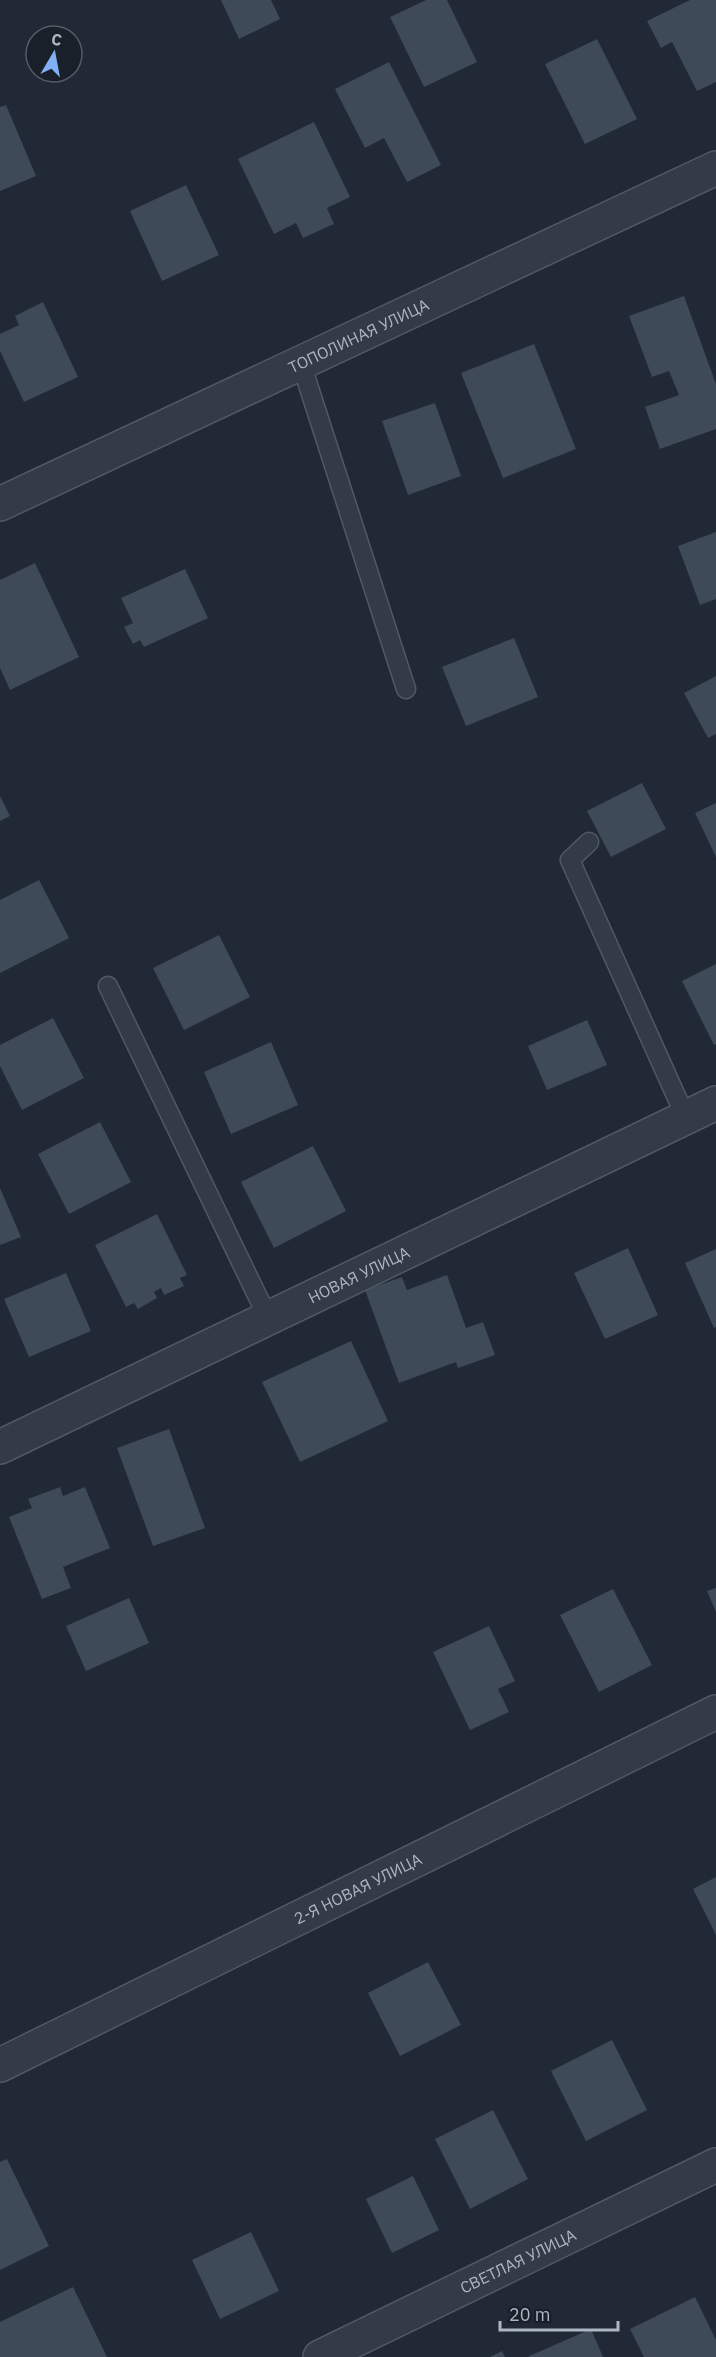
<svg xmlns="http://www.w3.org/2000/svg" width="716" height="2357" font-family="'IBM Plex Sans',sans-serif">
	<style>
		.building { fill: #3e4a58 }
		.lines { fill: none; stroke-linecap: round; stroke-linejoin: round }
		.lane-casing { stroke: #505964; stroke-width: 21 }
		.street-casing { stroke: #505964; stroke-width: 36 }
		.lane { stroke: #333b46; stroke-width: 18 }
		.street { stroke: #333b46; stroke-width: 33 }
		.labels { text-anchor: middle; stroke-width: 4.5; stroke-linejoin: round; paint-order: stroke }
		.street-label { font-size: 16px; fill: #adb6c3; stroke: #19202a }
	</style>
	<rect width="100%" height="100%" fill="#202935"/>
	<path class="building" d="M221,0H271L280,19L239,39Z
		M426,0H447L477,62L424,87L390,17Z
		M690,0H716V82L697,91L672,42L661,48L647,21Z
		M597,39L637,119L585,144L545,64Z
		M389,62L441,165L407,182L384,138L365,148L335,89Z
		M6,105L36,176L0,191V107Z
		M314,122L350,197L327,208L334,224L303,238L296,223L274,234L238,159Z
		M186,185L219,255L162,281L130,211Z
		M684,296L716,384V429L660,449L645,407L679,395L669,371L652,377L629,316Z
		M43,302L78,377L24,402L0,351V334L19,325L15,316Z
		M534,344L576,449L503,478L461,373Z
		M435,403L461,476L408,495L382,421Z
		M716,532V599L700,605L678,546Z
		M35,563L79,657L10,690L0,668V580Z
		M185,569L208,618L144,647L140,640L133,644L124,627L133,623L121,598Z
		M514,638L538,697L466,726L442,667Z
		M716,676V734L708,738L684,693Z
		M642,783L666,829L611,857L587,811Z
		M0,796L10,816L0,821Z
		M716,803V857L695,813Z
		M39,880L69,938L0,973V900Z
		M219,935L250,997L184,1030L153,968Z
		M716,964V1044L714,1045L682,981Z
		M53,1018L84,1078L22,1110L0,1066V1045Z
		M587,1020L607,1065L547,1090L528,1046Z
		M271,1042L298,1105L231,1134L204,1072Z
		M100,1122L131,1182L69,1214L38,1154Z
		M313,1146L346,1211L274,1248L241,1182Z
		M0,1188L21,1237L0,1245Z
		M157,1214L187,1275L180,1278L184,1286L164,1295L161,1288L154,1292L157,1298L138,1309L134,1303L126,1307L95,1245Z
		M628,1248L658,1315L605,1339L574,1273Z
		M716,1249V1327L714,1328L685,1263Z
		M66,1273L91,1331L29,1357L4,1299Z
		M447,1275L466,1328L483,1322L495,1355L458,1368L456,1362L399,1383L365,1290L402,1277L407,1290Z
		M351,1341L388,1421L300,1462L262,1382Z
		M169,1429L205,1528L153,1546L117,1448Z
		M60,1487L63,1496L85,1487L110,1548L63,1567L71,1588L42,1599L9,1517L32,1508L28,1499Z
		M716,1588V1612L707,1591Z
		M613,1589L652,1665L599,1692L560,1615Z
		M129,1598L149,1643L86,1671L66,1626Z
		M489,1626L515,1681L498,1689L509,1712L470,1730L433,1652Z
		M716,1877V1935L693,1889Z
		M428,1962L461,2025L400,2056L368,1993Z
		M612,2040L647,2110L586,2141L551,2071Z
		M493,2110L528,2179L470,2209L435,2139Z
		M7,2159L49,2246L0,2270V2162Z
		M413,2176L439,2230L392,2253L366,2199Z
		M251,2232L279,2291L220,2319L192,2260Z
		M73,2287L107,2357H0V2322Z
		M695,2297L716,2340V2357H644L630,2329Z
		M591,2329L603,2357H527Z
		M502,2351L505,2357H490Z"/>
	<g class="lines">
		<defs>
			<path id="lane" d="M301,363L406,689
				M589,842L570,860L686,1118
				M108,986L268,1318"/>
			<g id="street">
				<path id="s1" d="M0,504L716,168"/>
				<path id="s2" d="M0,1447L716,1103"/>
				<path id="s3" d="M0,2065L716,1712"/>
				<path id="s4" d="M320,2357L716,2165"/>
			</g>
		</defs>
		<use href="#lane" class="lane-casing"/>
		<use href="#street" class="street-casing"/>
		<use href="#lane" class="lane"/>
		<use href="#street" class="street"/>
	</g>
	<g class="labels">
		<g class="street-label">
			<text dy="6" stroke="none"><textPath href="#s1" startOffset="396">ТОПОЛИНАЯ УЛИЦА</textPath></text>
			<text dy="6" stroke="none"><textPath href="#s2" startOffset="398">НОВАЯ УЛИЦА</textPath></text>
			<text dy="6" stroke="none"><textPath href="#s3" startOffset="399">2-Я НОВАЯ УЛИЦА</textPath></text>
			<text dy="6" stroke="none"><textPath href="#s4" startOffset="220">СВЕТЛАЯ УЛИЦА</textPath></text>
		</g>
	</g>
	<g transform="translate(54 54) rotate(10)"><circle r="28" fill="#19202a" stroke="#545c67" stroke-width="1.5"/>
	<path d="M0-4.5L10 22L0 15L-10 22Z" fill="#80b0f5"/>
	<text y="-9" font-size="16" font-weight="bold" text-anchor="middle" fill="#adb6c3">С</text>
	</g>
	<path d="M500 2321v9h118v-9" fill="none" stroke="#adb6c3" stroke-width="3"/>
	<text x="509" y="2321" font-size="18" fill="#adb6c3" stroke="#19202a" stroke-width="4.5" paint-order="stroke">20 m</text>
</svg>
